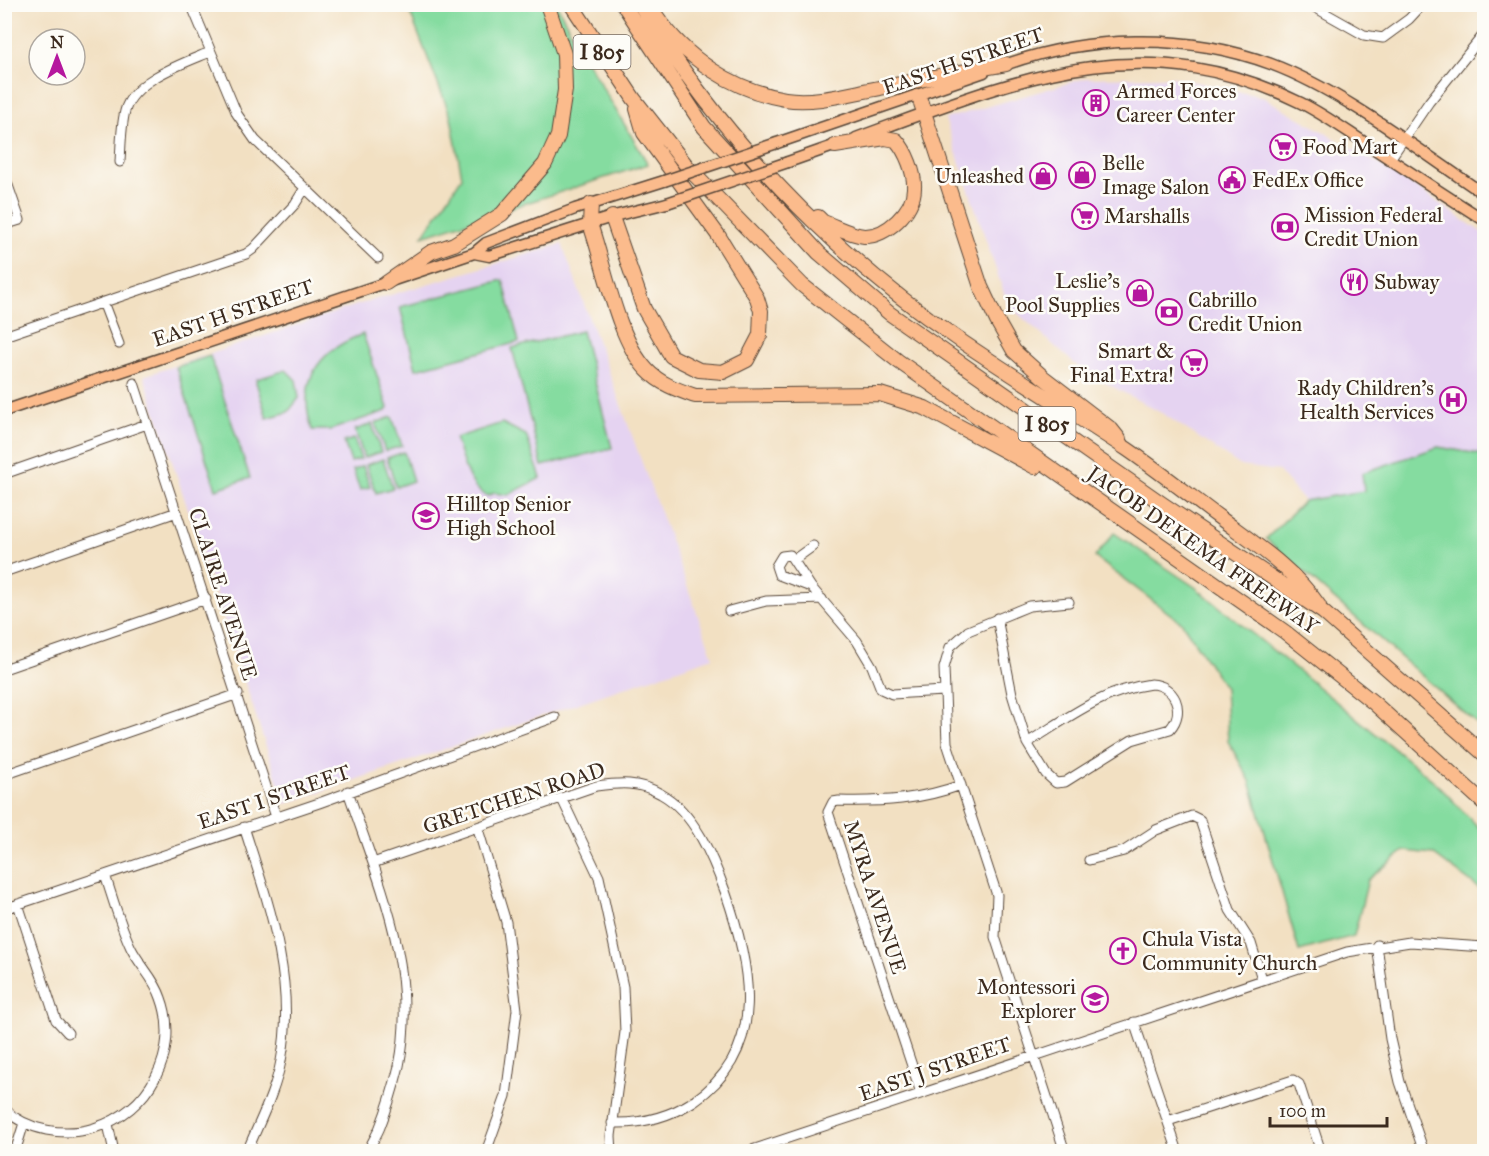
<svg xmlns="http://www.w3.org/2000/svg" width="1489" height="1156" font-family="'IM FELL Great Primer',serif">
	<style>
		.built { fill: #e5d3f1 }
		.green { fill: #85dca0; stroke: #60835f; stroke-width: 1.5 }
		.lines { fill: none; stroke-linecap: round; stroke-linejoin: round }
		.minor-casing { stroke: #564537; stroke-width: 11 }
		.major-casing { stroke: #564537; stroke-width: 13 }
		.highway-casing { stroke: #564537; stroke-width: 16 }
		.minor { stroke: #fff; stroke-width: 9 }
		.major { stroke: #fbbb8c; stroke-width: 10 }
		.highway { stroke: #fbbb8c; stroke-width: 14 }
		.major-bridge-casing { stroke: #564537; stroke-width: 13; stroke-linecap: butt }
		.major-bridge { stroke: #fbbb8c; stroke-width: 10 }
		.labels { text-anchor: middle; stroke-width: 5; stroke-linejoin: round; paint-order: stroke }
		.shield { fill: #fdfcf7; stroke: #75695f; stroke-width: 1.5 }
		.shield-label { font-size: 20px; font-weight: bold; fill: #3b2a1e }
		.street-label { font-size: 21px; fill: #3b2a1e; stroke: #fdfcf7 }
		.poi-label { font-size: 21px; fill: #3b2a1e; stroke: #fdfcf7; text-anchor: start }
	</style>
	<rect width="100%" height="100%" fill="#fdfcf7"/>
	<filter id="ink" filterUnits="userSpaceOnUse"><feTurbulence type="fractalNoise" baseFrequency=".0167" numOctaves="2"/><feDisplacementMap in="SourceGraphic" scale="12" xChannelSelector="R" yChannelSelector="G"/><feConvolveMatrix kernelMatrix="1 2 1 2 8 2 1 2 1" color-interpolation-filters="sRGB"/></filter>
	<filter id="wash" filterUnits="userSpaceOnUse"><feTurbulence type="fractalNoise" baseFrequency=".008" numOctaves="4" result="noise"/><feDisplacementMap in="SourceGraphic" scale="24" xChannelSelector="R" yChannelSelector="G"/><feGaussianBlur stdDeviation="1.35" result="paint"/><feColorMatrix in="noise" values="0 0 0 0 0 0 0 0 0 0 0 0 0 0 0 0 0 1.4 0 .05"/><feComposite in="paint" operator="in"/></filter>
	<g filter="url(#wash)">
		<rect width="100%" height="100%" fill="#f2e0c2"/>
		<path class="built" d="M1173,77L1263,97L1398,175L1484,234V455L1438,447L1364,491L1304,501L1279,471L1241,466L1165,415L1082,370L1008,305L945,119L1086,78Z
			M562,244L713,657L285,804L144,376L357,305Z"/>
		<path class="green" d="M407,5H557L579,48L648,164L423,236L462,177L451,117Z
			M503,280L519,342L416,369L400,307Z
			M582,331L612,448L542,466L512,348Z
			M363,334L388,408L386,411L330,430H312C297,382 317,351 363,334Z
			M210,356L250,478L216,489L176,367Z
			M286,370L296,380L299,398L288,412L267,418L256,382L257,379Z
			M392,417L402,446L385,451L375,423Z
			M502,423L526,435L541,478L508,495L494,493L488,496C467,488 462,457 455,438Z
			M372,424L381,452L364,458L355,430Z
			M354,439L361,459L351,462L344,442Z
			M1438,447L1484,455V730L1266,539L1304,501L1364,491L1362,473Z
			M404,452L413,481L396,487L387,458Z
			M383,459L393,488L376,493L366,465Z
			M363,466L370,487L360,490L353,470Z
			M1114,533L1195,587L1435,782L1484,833V892L1433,854L1404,851L1368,880L1354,936L1299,951L1250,781L1228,741L1225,688L1182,623L1095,557Z"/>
	</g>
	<g filter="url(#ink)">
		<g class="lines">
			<defs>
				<path id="minor" d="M191,4L237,114L255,140L378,258
					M1309,4L1364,35L1383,38L1409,19L1423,4
					M1390,159L1429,102L1484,34
					M120,162C121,145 121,127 125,111C133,80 184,63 210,52
					M4,174L20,220L4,225
					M103,302L119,344
					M4,336L246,254L253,249L295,204L305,188
					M134,383L276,817
					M4,474L147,424
					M795,559L813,546
					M4,572L177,512
					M811,587L779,575L776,566L782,556L790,555L811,587L857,641L872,666L881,689L892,694L944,691
					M729,611L766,601L822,599
					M997,618L1012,694L1027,743
					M4,669L206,599
					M1151,684C1175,685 1186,711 1170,729L1132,740L1065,782L1056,783L1046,774L1027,743C1068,718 1101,691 1151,684Z
					M4,775L238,694
					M348,791C378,881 419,969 399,1066C394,1086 388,1107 380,1127C377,1135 371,1143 368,1152
					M562,799L599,877L623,987L625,1032L611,1136L612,1152
					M244,827C268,902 297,981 281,1061C275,1093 259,1122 247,1152
					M478,829L506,922L517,1010L506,1096L486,1152
					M1089,860L1124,851L1156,830L1192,816L1200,820L1230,910L1251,943L1262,979
					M373,863L596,786C620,783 639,781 661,794C694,812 713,858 725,891C751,965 769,1050 694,1101C669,1117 642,1124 612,1123
					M18,904L56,1020L68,1033
					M4,909L319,803L555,717
					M1377,945L1390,1039L1400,1082L1424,1152
					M1134,1022L1178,1152
					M921,1093L828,812L833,802L839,801C883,802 920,800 961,785
					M4,1109C28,1131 64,1137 94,1128C149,1112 181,1052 161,998C155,979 140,966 131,948C120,925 113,899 105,875
					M1168,1121L1293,1080L1299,1084L1321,1152
					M108,1124L114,1152
					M15,1152L24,1123
					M746,1152L1347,952L1410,942L1484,947
					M1065,1152L995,937L997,895L947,743L944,668L950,647L968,631L1029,606L1069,602"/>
				<path id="major" d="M999,67C1084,35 1186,32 1271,64C1343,91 1420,151 1484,194
					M856,138C1013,81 1139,23 1301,103C1325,115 1348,132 1370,146C1408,171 1446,196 1484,220
					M777,143L984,72
					M788,162L842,143
					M474,253L489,256L618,215L667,203
					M4,411L474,253L486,243L575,209L664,181"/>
				<path id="highway" d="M571,4L634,99L690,170L802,285L898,361L1285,632L1374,703L1484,803
					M623,4L704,127L819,253L889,313L1161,503L1323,612L1484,754
					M640,4C719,135 831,253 958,339C1014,377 1071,412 1127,449C1159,471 1189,495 1220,518C1255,544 1295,570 1319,606
					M655,14C685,58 732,90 785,99C815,104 851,93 880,88C922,79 964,71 1006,64
					M919,97L981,287L997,321L1014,351L1043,377L1111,429L1119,439
					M591,204L590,224C605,266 617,339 647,370C660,384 678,390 695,396L880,394L925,408L1035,467
					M612,217L644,309L671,356L699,370L723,372L747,360L760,335L761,311L757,298L718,235L644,133L637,109
					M818,217L823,222C835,226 851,235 864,236C886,237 914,211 914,188C915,173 906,151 896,140L885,138L835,146
					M386,283L431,252L454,244L502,214L545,164L558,136L565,90L564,54L547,4"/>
			</defs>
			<use href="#minor" class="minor-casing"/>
			<use href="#major" class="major-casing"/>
			<use href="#highway" class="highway-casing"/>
			<use href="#minor" class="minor"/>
			<use href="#major" class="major"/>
			<use href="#highway" class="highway"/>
			<defs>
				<path id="major-bridge" d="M664,181L777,143
					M667,203L788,162"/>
			</defs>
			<use href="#major-bridge" class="major-bridge-casing"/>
			<use href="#major-bridge" class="major-bridge"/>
		</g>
	</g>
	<defs>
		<symbol id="building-ring" viewBox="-11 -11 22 22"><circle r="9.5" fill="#fdfcf7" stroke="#b5179e" stroke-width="1.5"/><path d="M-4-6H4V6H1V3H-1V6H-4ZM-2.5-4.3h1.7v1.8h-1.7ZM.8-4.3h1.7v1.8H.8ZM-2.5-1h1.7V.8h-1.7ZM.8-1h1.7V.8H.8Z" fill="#b5179e"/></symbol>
		<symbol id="supermarket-ring" viewBox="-11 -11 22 22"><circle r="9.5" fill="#fdfcf7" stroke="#b5179e" stroke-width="1.5"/><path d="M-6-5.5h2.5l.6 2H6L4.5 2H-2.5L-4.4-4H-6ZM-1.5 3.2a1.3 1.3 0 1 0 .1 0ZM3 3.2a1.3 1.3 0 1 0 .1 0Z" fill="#b5179e"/></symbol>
		<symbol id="shop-ring" viewBox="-11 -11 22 22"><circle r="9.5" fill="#fdfcf7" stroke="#b5179e" stroke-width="1.5"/><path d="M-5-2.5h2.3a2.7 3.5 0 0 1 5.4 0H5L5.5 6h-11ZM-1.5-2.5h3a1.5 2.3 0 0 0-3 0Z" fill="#b5179e"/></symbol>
		<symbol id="civic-ring" viewBox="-11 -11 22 22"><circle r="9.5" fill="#fdfcf7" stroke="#b5179e" stroke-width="1.5"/><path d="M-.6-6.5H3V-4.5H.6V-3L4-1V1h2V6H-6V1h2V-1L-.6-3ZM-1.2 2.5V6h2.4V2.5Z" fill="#b5179e"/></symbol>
		<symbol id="bank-ring" viewBox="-11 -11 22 22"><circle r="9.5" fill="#fdfcf7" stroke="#b5179e" stroke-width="1.5"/><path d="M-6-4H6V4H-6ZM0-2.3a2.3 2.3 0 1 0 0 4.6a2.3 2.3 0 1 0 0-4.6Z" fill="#b5179e"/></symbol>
		<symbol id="restaurant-ring" viewBox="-11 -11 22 22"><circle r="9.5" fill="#fdfcf7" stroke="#b5179e" stroke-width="1.5"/><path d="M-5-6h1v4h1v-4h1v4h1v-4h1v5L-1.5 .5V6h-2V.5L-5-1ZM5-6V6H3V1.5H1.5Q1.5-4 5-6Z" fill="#b5179e"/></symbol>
		<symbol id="hospital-ring" viewBox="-11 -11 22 22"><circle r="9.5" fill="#fdfcf7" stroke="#b5179e" stroke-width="1.5"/><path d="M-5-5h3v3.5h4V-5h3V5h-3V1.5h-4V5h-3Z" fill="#b5179e"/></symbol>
		<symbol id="school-ring" viewBox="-11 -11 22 22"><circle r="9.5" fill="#fdfcf7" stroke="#b5179e" stroke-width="1.5"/><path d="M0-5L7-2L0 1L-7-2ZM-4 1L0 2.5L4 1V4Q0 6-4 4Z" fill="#b5179e"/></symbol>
		<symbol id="church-ring" viewBox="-11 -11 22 22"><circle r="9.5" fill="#fdfcf7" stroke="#b5179e" stroke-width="1.5"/><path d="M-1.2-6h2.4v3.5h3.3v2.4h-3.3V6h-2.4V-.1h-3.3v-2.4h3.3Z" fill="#b5179e"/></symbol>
	</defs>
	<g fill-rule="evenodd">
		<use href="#building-ring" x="1081" y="88" width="30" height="30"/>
		<use href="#supermarket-ring" x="1268" y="132" width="30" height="30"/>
		<use href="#shop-ring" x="1067" y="160" width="30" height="30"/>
		<use href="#shop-ring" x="1028" y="161" width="30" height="30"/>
		<use href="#civic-ring" x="1217" y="165" width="30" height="30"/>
		<use href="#supermarket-ring" x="1070" y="201" width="30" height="30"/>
		<use href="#bank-ring" x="1270" y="212" width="30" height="30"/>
		<use href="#restaurant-ring" x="1339" y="267" width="30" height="30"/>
		<use href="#shop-ring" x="1125" y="278" width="30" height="30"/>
		<use href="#bank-ring" x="1154" y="297" width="30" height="30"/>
		<use href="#supermarket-ring" x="1179" y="348" width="30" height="30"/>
		<use href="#hospital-ring" x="1438" y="385" width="30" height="30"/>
		<use href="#school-ring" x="411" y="501" width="30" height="30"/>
		<use href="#church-ring" x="1108" y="936" width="30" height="30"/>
		<use href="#school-ring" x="1080" y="984" width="30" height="30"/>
	</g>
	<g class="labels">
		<g class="shield">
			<rect x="573.5" y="35" width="57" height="34" rx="4.5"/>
			<rect x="1018.5" y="407" width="57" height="34" rx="4.5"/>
		</g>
		<g class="shield-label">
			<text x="602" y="59">I 805</text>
			<text x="1047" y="431">I 805</text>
		</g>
		<g class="street-label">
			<text transform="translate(963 61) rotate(-19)" y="7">EAST H STREET</text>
			<text transform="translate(233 313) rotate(-19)" y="7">EAST H STREET</text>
			<text transform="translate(1203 550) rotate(35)" y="7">JACOB DEKEMA FREEWAY</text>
			<text transform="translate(223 594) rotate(72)" y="7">CLAIRE AVENUE</text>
			<text transform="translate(274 797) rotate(-19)" y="7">EAST I STREET</text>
			<text transform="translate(514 798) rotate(-18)" y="7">GRETCHEN ROAD</text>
			<text transform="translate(875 897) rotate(72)" y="7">MYRA AVENUE</text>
			<text transform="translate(935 1069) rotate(-19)" y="7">EAST J STREET</text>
		</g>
		<g class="poi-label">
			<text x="1116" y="98">Armed Forces<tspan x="1116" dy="24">Career Center</tspan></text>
			<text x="1302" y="154">Food Mart</text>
			<text x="1102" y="170">Belle<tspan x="1102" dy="24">Image Salon</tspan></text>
			<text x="1024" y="183" text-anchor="end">Unleashed</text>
			<text x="1252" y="187">FedEx Office</text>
			<text x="1304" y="222">Mission Federal<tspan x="1304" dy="24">Credit Union</tspan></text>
			<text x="1104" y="223">Marshalls</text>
			<text x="1120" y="288" text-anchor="end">Leslie's<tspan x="1120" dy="24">Pool Supplies</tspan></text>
			<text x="1374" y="289">Subway</text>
			<text x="1188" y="307">Cabrillo<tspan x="1188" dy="24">Credit Union</tspan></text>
			<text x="1174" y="358" text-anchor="end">Smart &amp;<tspan x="1174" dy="24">Final Extra!</tspan></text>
			<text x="1434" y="395" text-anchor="end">Rady Children's<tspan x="1434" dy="24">Health Services</tspan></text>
			<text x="446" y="511">Hilltop Senior<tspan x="446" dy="24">High School</tspan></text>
			<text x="1142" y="946">Chula Vista<tspan x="1142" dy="24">Community Church</tspan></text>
			<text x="1076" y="994" text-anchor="end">Montessori<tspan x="1076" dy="24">Explorer</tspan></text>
		</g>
	</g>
	<rect width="1489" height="1156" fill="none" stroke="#fdfcf7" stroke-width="24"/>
	<g transform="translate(57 57)"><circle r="28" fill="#fdfcf7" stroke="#afa8a0" stroke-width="1.5"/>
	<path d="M0-4.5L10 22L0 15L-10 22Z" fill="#b5179e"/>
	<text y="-9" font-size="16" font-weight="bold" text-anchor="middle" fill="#3b2a1e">N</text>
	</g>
	<path d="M1270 1117v9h117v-9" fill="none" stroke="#3b2a1e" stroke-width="3"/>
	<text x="1279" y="1117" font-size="18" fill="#3b2a1e" stroke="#fdfcf7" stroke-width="4.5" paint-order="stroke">100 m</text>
</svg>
